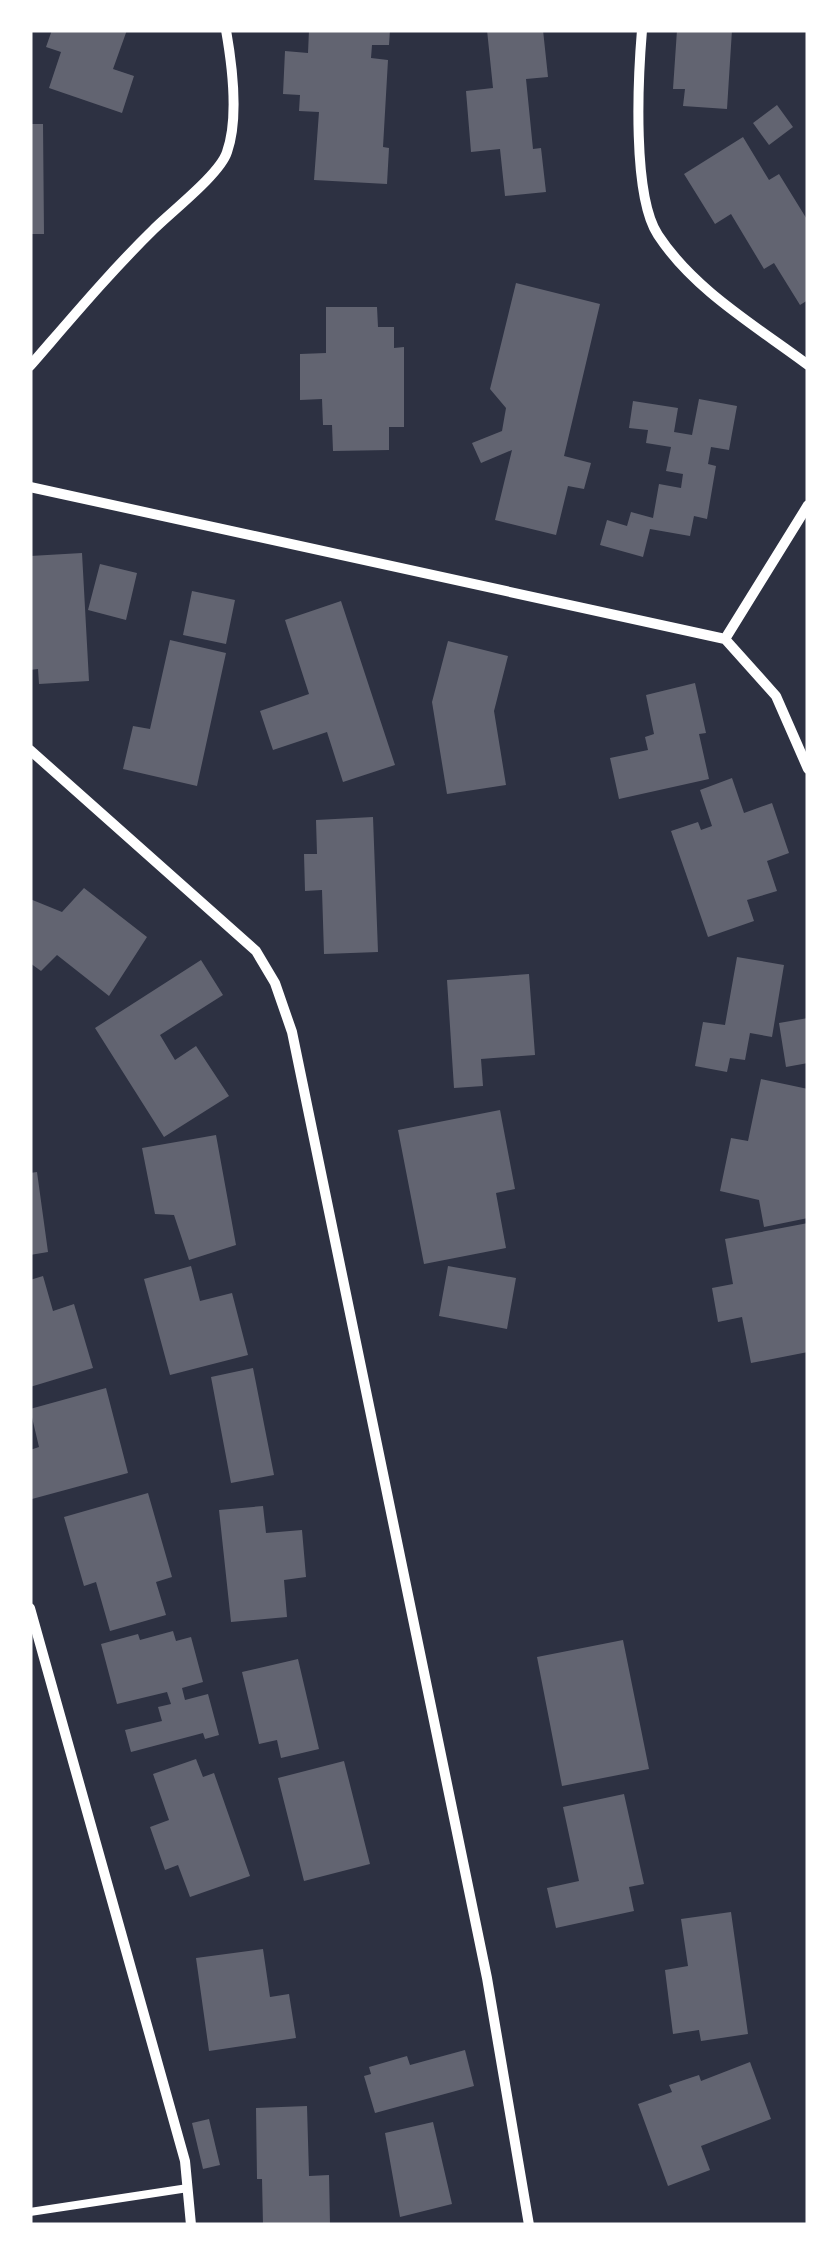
<svg xmlns="http://www.w3.org/2000/svg" width="838" height="2255" font-family="Roboto,sans-serif">
	<style>
		.building { fill: #626471 }
		.lines { fill: none; stroke-linecap: round; stroke-linejoin: round }
		.service { stroke: #fff; stroke-width: 8 }
		.minor { stroke: #fff; stroke-width: 10 }
	</style>
	<rect width="100%" height="100%" fill="#2d3142"/>
	<path class="building" d="M52,30H127L113,69L134,76L122,113L49,88L61,52L46,47Z
		M309,30H390L389,45H372L371,58L388,60L383,147L389,148L387,184L314,180L319,112L299,111L300,95L283,94L285,51L308,53Z
		M487,30H543L548,77L526,79L533,149L541,148L546,192L505,196L500,149L471,152L466,91L493,88Z
		M677,30H732L727,109L683,106L685,89H673Z
		M777,105L793,127L769,145L753,123Z
		M30,124H43L44,234H30Z
		M743,137L769,180L779,174L808,221V300L800,305L774,263L764,269L731,214L715,224L684,174Z
		M516,283L600,304L564,456L591,463L584,489L568,486L556,535L495,520L512,450L481,463L472,443L502,431L506,408L490,389Z
		M326,307H377L378,327H394V348L404,347V427H389V450L333,451L332,425H323L322,399L300,400V354L326,353Z
		M699,399L737,406L729,450L711,447L708,464L716,466L707,519L694,516L690,536L650,529L643,557L600,545L607,520L627,526L631,512L653,518L659,484L681,488L683,474L666,471L671,447L646,443L648,430L629,428L633,401L678,408L674,432L692,435Z
		M82,553L89,681L39,684L38,669L30,670V556Z
		M100,564L137,573L126,620L88,610Z
		M192,591L235,600L226,644L183,635Z
		M341,601L395,765L343,782L327,732L273,750L260,711L309,694L285,620Z
		M170,640L226,653L197,786L123,769L133,726L150,729Z
		M448,641L508,656L494,711L506,785L447,794L432,702Z
		M695,683L706,733L699,734L709,779L619,799L610,758L648,750L645,737L654,734L646,695Z
		M732,778L744,813L772,803L789,853L767,861L777,891L747,900L754,921L708,937L671,831L698,822L701,830L712,826L700,790Z
		M373,817L378,952L324,954L322,890L305,891L304,854H317L316,820Z
		M84,888L147,937L109,996L57,955L41,971L30,963V899L62,912Z
		M737,957L784,965L772,1037L750,1033L745,1060L730,1058L727,1072L695,1066L703,1022L725,1025Z
		M201,960L223,995L160,1035L175,1060L196,1046L229,1096L164,1137L95,1028Z
		M529,974L535,1055L481,1059L483,1086L454,1088L447,980Z
		M808,1018V1063L786,1067L779,1023Z
		M761,1079L808,1089V1218L764,1227L759,1200L720,1191L731,1138L748,1141Z
		M500,1110L515,1189L496,1193L506,1248L424,1264L398,1130Z
		M216,1135L236,1245L189,1260L174,1215L155,1214L142,1148Z
		M37,1172L48,1252L30,1255V1173Z
		M808,1223V1352L751,1363L742,1317L718,1322L712,1288L733,1284L725,1239Z
		M191,1266L200,1301L232,1293L248,1355L170,1375L144,1279Z
		M448,1266L516,1278L507,1329L439,1316Z
		M43,1276L53,1311L74,1304L93,1368L30,1387V1280Z
		M253,1368L274,1475L231,1483L211,1377Z
		M106,1388L128,1473L32,1499L30,1450L39,1447L30,1409Z
		M148,1493L172,1577L156,1582L166,1615L110,1631L96,1582L84,1586L64,1517Z
		M263,1506L266,1533L302,1530L306,1577L284,1580L287,1617L231,1622L219,1510Z
		M173,1631L176,1641L191,1637L203,1682L182,1688L185,1700L208,1694L219,1735L205,1739L203,1733L131,1752L125,1730L162,1721L158,1707L171,1704L167,1692L117,1704L101,1644L138,1634L140,1640Z
		M623,1640L649,1769L562,1786L537,1657Z
		M298,1659L319,1749L281,1758L277,1740L259,1744L242,1672Z
		M196,1759L203,1777L214,1773L250,1876L190,1897L178,1865L165,1870L150,1827L169,1820L153,1774Z
		M344,1761L370,1864L304,1881L278,1778Z
		M624,1794L644,1884L629,1887L634,1911L556,1928L547,1888L579,1881L563,1807Z
		M731,1912L748,2034L701,2041L699,2030L673,2034L665,1970L688,1966L681,1919Z
		M263,1949L270,1997L289,1994L296,2038L209,2051L196,1958Z
		M465,2050L474,2086L375,2113L364,2076L371,2074L369,2067L407,2056L410,2065Z
		M750,2062L771,2119L701,2146L710,2170L668,2186L638,2104L672,2092L669,2085L699,2075L701,2081Z
		M307,2106L309,2176L329,2175L330,2224L263,2225L262,2179H257L256,2108Z
		M209,2119L220,2165L203,2169L192,2123Z
		M433,2122L452,2204L400,2217L385,2133Z"/>
	<g class="lines">
		<path class="service" d="M30,2212L188,2188"/>
		<path class="minor" d="M642,30C638,78 632,196 658,235C694,290 756,326 808,365
			M30,366C70,320 110,272 154,229C172,211 220,174 227,152C239,118 232,64 226,30
			M30,487L725,639L776,696L808,769
			M725,639L808,505
			M30,750L256,951L275,983L292,1032L487,1978L529,2225
			M30,1608L185,2161L191,2225"/>
	</g>
	<rect width="838" height="2255" fill="none" stroke="#ffffff" stroke-width="65"/>
</svg>
